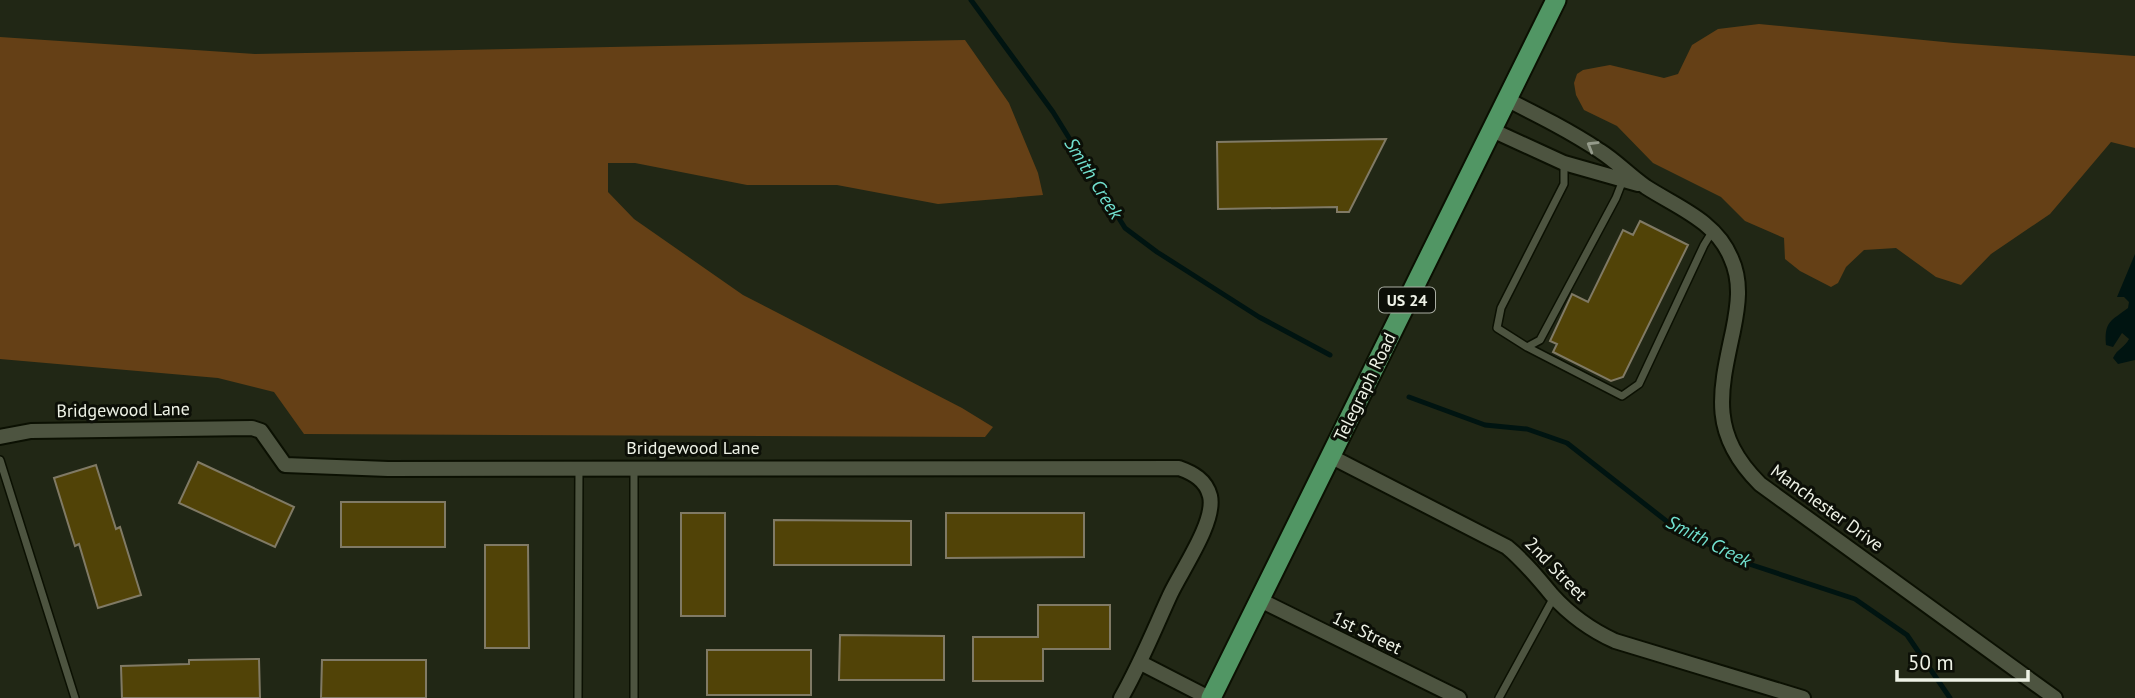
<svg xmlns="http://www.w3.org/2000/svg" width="2135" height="698" font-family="'PT Sans',sans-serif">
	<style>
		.forest { fill: #654016 }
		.water { fill: #001411 }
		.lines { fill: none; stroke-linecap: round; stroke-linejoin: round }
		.stream { stroke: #001411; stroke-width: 5 }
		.building { fill: #514307; stroke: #807a65; stroke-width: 2 }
		.service-casing { stroke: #0b1002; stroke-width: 10 }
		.minor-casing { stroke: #0b1002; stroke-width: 18 }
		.primary-casing { stroke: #0b1002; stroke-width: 23 }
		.service { stroke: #4d5440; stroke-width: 7 }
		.minor { stroke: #4d5440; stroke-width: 14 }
		.primary { stroke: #519664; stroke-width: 19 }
		.oneway { stroke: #959b8b }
		.labels { text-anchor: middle; stroke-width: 6; stroke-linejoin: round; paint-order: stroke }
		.shield { fill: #0c0f07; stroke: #aaaea3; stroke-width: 2 }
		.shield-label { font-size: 16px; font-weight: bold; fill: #eef2e6 }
		.street-label { font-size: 18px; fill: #eef2e6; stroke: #0c0f07 }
		.water-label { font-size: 19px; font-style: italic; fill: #71e0cf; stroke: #0c0f07 }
	</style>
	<rect width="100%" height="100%" fill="#212715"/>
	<path class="forest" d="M1759,24L1954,43L2135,56V148L2111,142L2050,214L1991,254L1961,285L1936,277L1896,248L1864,250L1846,267L1838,283L1831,287L1800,271L1785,259L1784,238L1745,221L1721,197L1653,163L1617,126L1584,110L1576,95L1574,83L1577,74L1583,70L1599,67L1610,65L1664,78L1678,74L1692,45L1718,29Z
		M0,37L255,54L965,40L1009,103L1038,173L1043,195L938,204L837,185H747L635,163H608V192L634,219L743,295L962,408L993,427L985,437L304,434L274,392L218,378L0,359Z"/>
	<path class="water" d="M2135,254V360L2118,364L2113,358C2117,349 2125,347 2129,339L2122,333L2113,347L2106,345C2104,321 2111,321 2128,308L2129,302L2124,297H2117Z"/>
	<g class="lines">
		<path class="stream" d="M971,0L1053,112L1125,228L1157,252L1259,317L1330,355
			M1409,397L1485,425L1527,429L1567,443L1674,527L1746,563L1855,599L1907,635L1950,698"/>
	</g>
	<path class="building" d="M1386,139L1349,212H1337V207L1218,209L1217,142Z
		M1640,221L1688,245L1623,377L1611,381L1553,352L1557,344L1550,341L1572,294L1588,302L1623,230L1633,235Z
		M198,462L294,507L275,547L179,503Z
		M96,465L116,529L120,527L141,595L98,608L79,544L75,546L54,478Z
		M341,502H445V547H341Z
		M681,513H725V616H681Z
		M946,513H1084V557L946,558Z
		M774,520L911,521V565H774Z
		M485,545H528L529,648H485Z
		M1038,605H1110V649H1043V681H973V637H1038Z
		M840,635L944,636V680H839Z
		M707,650H811V695H707Z
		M259,659L260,698H122L121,666L189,664V660Z
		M322,660H426V698H321Z"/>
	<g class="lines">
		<defs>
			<path id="service" d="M1564,163V184L1501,308L1497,328L1527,347L1540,340L1616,198L1623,180
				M1527,347L1622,396L1639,384L1704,245L1712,232
				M0,460L75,698
				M578,698L579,468
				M634,698V468
				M1499,698L1554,597"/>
			<path id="minor" d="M1506,99C1538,115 1570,131 1600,151C1616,161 1630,176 1646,187C1677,207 1716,221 1731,258C1742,282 1738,306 1733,331C1719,395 1710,434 1760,484L2055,698
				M1492,130L1564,163L1638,184
				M0,437L31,431L252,428L261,431L285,465L388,469L1179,468C1193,473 1206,480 1210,496C1216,522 1181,571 1170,595C1154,630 1140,665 1121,698
				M1330,456L1507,547C1524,561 1538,578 1552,595C1570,615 1591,630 1615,641L1803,698
				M1260,600L1459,698
				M1141,663L1209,698"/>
			<path id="primary" d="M1211,698L1556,0"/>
		</defs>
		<use href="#service" class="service-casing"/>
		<use href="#minor" class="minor-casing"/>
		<use href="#primary" class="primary-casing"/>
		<use href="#service" class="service"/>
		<use href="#minor" class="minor"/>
		<use href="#primary" class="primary"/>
	</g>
	<defs><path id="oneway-chevron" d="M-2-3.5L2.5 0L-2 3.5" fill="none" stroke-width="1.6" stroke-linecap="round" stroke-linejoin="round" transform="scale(1.75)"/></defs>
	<use class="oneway" href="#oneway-chevron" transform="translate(1592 146) rotate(-149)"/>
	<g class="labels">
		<rect class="shield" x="1379" y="287.5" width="56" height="25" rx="5"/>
		<g class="shield-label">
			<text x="1407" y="306">US 24</text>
		</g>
		<g class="street-label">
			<text transform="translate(1365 387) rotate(-64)" y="6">Telegraph Road</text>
			<text transform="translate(123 410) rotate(-1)" y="6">Bridgewood Lane</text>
			<text x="693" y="454">Bridgewood Lane</text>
			<text transform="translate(1827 508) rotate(36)" y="6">Manchester Drive</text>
			<text transform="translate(1556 569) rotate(46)" y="6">2nd Street</text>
			<text transform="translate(1367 633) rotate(26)" y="6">1st Street</text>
		</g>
		<g class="water-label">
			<text transform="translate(1094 178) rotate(58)" y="7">Smith Creek</text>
			<text transform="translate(1709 541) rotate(27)" y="7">Smith Creek</text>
		</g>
	</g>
	<path d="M1897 670v10h131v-10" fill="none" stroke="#eef2e6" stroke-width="3.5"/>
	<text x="1908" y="670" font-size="21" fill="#eef2e6" stroke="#0c0f07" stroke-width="5" paint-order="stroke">50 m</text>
</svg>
